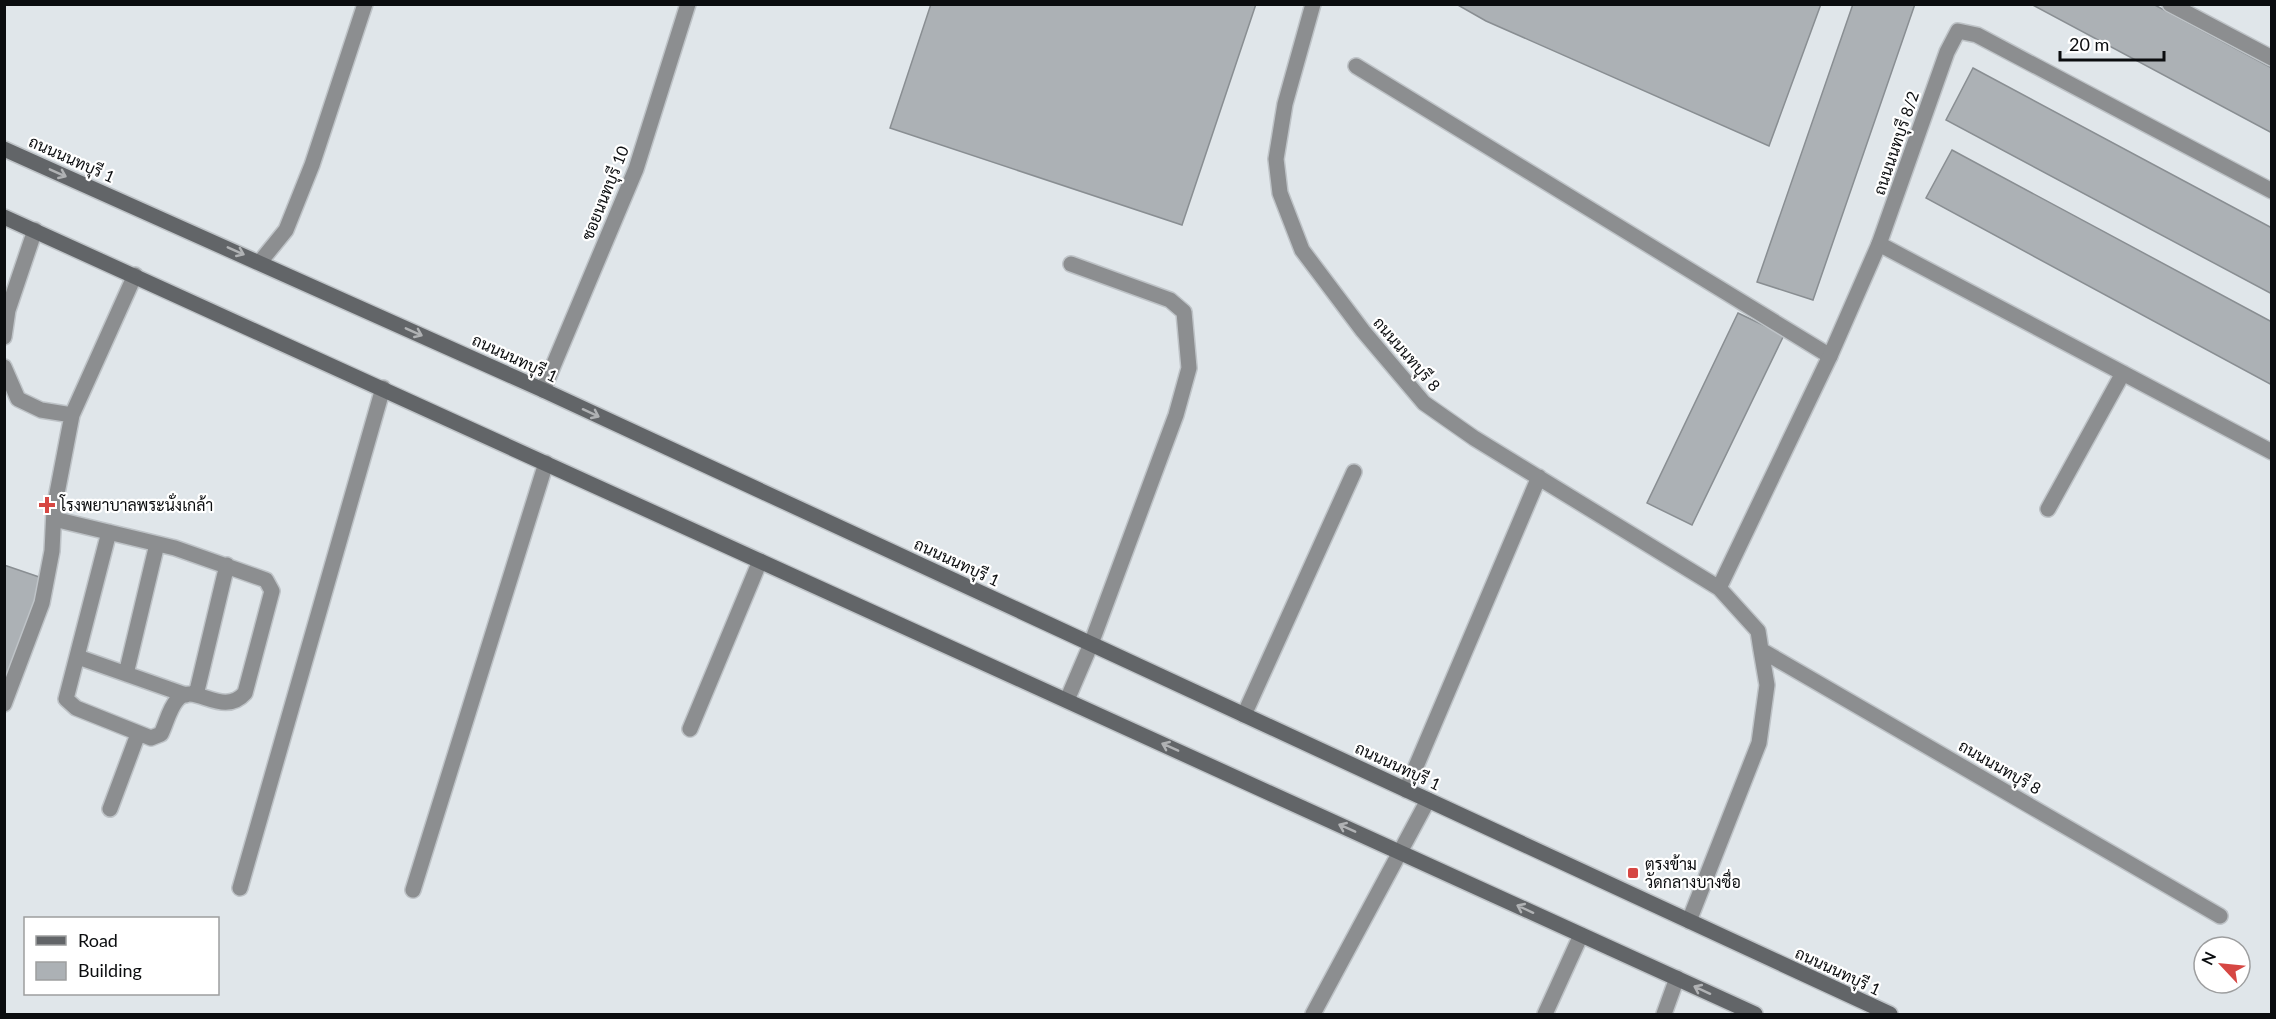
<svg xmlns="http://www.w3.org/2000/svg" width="2276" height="1019" font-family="Lato,Sarabun,sans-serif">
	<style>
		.building { fill: #acb1b5; stroke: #898e92; stroke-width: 1.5 }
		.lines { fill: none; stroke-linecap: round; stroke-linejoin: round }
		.service-casing { stroke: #bec3c7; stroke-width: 18 }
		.minor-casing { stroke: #bec3c7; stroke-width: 18 }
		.secondary-casing { stroke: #bec3c7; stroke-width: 18 }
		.service { stroke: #8c8e90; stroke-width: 15 }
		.minor { stroke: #8c8e90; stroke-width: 15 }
		.secondary { stroke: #626568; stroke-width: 15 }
		.oneway { stroke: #b0b2b4 }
		.poi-dot { fill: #d64743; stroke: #fff; stroke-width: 2 }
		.labels { text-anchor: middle; stroke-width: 4.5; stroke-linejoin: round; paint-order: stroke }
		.street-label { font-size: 16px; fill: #0b0d0f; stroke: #fff }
		.poi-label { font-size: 16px; fill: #0b0d0f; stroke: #fff; text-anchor: start }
	</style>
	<rect width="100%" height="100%" fill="#e0e6ea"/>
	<path class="building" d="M931,4H1256L1182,225L890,128Z
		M1456,4H1821L1769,146L1486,21Z
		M1853,4H1915L1813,300L1757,282Z
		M2031,4H2153L2272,68V133Z
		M1973,68L2272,228V294L1946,120Z
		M1952,150L2272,322V385L1926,198Z
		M1738,313L1784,335L1692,525L1647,503Z
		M4,565L45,579L4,693Z"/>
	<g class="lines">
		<defs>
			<path id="service" d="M1356,66L1830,356
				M1879,244L2272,452
				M260,262L286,230L312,165L365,4
				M4,337L8,310L35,230
				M4,367L18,399L41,410L72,415
				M2048,509L2123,373
				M54,519L175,548L266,580L272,591L245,693C222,719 193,680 177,700C169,709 166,724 161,734L151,738L76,708L66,699L109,532
				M78,657L186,695
				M126,674L157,544
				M196,695L227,565
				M1067,700L1091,644L1176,415L1189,368L1184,312L1170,300L1071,264
				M4,704L42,603L52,551L54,509L72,415L135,275
				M1244,715L1354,472
				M690,729L760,561
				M110,809L138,734
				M1313,1014L1428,800
				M1664,1014L1677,978"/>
			<path id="minor" d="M1313,4L1285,104L1276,159L1280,193L1302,250L1363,331L1424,403L1474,438L1719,588L1758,631L1761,650L2220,916
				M2170,4L2272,58
				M543,390L636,169L688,4
				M1719,588L1830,356L1879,244L1947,52L1958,31L1977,35L2272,191
				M1406,790L1539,477
				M240,888L383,388
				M413,890L546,463
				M1689,921L1759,743L1767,685L1761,650
				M1545,1014L1581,935"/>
			<path id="secondary" d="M4,149L543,390L1890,1014
				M4,217L1755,1014"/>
		</defs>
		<use href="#service" class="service-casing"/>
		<use href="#minor" class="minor-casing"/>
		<use href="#secondary" class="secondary-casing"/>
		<use href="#service" class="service"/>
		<use href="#minor" class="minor"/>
		<use href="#secondary" class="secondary"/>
	</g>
	<defs><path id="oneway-shaft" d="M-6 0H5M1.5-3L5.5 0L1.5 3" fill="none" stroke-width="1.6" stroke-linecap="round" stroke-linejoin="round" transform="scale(1.5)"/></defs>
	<g class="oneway">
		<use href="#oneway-shaft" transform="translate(58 173) rotate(24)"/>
		<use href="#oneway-shaft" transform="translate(236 251) rotate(24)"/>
		<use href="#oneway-shaft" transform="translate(414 332) rotate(24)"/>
		<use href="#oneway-shaft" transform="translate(591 413) rotate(25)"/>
		<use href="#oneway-shaft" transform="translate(1170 747) rotate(-156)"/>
		<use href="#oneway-shaft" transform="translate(1347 828) rotate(-156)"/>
		<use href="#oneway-shaft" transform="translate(1525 909) rotate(-155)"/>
		<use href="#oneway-shaft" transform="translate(1702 990) rotate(-155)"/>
	</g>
	<g class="poi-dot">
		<path d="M44 496h6v6h6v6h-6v6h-6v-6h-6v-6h6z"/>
		<rect x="1627" y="867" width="12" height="12" rx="3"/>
	</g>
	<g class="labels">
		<g class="street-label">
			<text transform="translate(1896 143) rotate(-71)" y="6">ถนนนนทบุรี 8/2</text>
			<text transform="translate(72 159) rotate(24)" y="6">ถนนนนทบุรี 1</text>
			<text transform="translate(605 193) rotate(-68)" y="6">ซอยนนทบุรี 10</text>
			<text transform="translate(1407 354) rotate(49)" y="6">ถนนนนทบุรี 8</text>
			<text transform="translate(515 358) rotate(25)" y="6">ถนนนนทบุรี 1</text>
			<text transform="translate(957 562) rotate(25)" y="6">ถนนนนทบุรี 1</text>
			<text transform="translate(1398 766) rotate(25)" y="6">ถนนนนทบุรี 1</text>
			<text transform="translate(2000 767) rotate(30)" y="6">ถนนนนทบุรี 8</text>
			<text transform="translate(1838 971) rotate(25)" y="6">ถนนนนทบุรี 1</text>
		</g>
		<g class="poi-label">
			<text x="60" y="511">โรงพยาบาลพระนั่งเกล้า</text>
			<text x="1645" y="870">ตรงข้าม<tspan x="1645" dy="18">วัดกลางบางซื่อ</tspan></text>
		</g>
	</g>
	<rect width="2276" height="1019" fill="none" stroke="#0b0d0f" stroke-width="12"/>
	<rect x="24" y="917" width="195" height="78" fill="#ffffff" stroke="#9d9e9f" stroke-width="1.5"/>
	<rect x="36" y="936" width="30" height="9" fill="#626568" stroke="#9d9e9f" stroke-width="1.5"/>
	<text x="78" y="947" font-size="18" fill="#0b0d0f">Road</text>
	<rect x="36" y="962" width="30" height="18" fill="#acb1b5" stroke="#9d9e9f" stroke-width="1.5"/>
	<text x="78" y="977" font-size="18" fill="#0b0d0f">Building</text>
	<g transform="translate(2222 965) rotate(296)"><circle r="28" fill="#ffffff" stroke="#9d9e9f" stroke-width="1.5"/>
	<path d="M0-4.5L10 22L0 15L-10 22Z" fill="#d64743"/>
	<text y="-9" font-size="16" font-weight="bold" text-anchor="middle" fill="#0b0d0f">N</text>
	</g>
	<path d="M2060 51v9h104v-9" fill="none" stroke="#0b0d0f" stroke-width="3"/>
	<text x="2069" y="51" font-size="18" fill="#0b0d0f" stroke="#ffffff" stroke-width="4.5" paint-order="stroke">20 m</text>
</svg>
